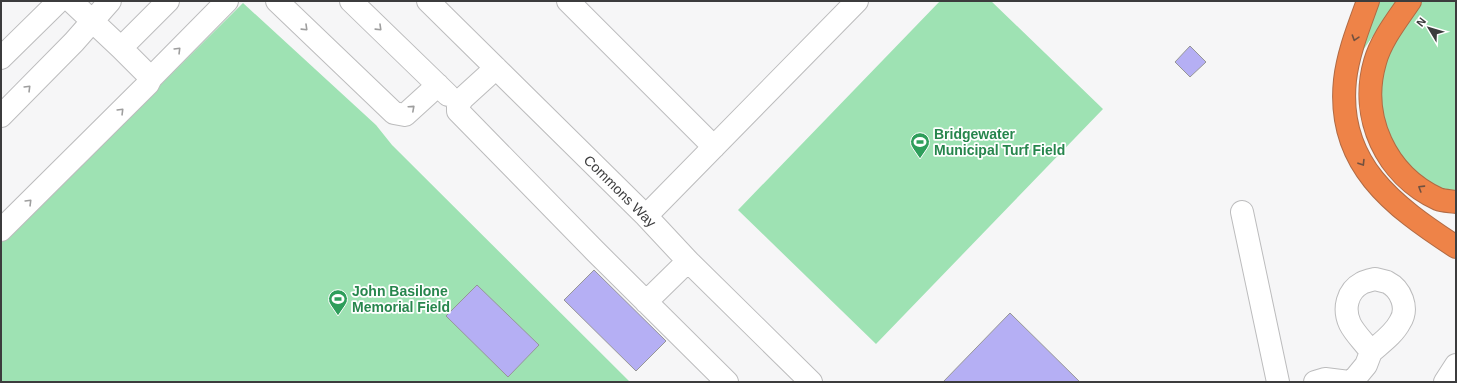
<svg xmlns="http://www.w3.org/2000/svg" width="1457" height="383" font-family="Helvetica,sans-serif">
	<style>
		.green { fill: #9ee2b3 }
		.building { fill: #b5aff4; stroke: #969697 }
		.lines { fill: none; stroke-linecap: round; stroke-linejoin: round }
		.minor-casing { stroke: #bcbcbd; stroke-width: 24 }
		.highway-casing { stroke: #b06a44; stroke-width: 24 }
		.minor { stroke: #fff; stroke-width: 22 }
		.highway { stroke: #ee8348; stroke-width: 22 }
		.oneway { stroke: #9e9e9e }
		.oneway2 { stroke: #715140 }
		.labels { text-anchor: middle; stroke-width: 3.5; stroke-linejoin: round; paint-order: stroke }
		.leisure-label { font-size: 14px; font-weight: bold; fill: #27864d; stroke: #fff; text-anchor: start }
		.street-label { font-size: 14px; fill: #3c3c3d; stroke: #fff }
	</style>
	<rect width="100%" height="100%" fill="#f6f6f7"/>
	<path class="green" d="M940,1H991L1103,109L876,344L738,210Z
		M1378,1H1397L1357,59Z
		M1421,1H1456V194C1401,181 1364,111 1386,59C1395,38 1408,19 1421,1Z
		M243,3L376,125L392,145L630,382H1V243Z"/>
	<path class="building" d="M1190,46L1206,62L1190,77L1175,62Z
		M594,270L666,341L636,371L564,300Z
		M477,285L539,345L508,377L446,316Z
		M1010,313L1080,382H943Z"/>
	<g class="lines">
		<defs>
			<path id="minor" d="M71,1L121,48L151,78
				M277,1L394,113L405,115L438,85
				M351,1L448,95
				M428,1L646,216L688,261L811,382
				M568,1L714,147
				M121,48L168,1
				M1,58L59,1
				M496,68L463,98L458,105V111L595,251L727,382
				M1,116L74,42L110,1
				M1242,212L1278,382
				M646,216L857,1
				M1,230L148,84L151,78L227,1
				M1375,279C1379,280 1383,281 1387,282C1401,289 1409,308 1400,322C1394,334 1381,343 1371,352C1365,343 1355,334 1350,324C1343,309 1347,291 1362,283C1366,281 1371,280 1375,279Z
				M646,302L688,261
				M1315,382L1325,379L1349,382
				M1352,382L1366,365L1371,352
				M1445,382L1456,365"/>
			<path id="highway" d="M1368,1C1359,26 1348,53 1345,80C1336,164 1393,206 1456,247
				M1410,1C1397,20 1381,40 1375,62C1359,117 1386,175 1438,199C1443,201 1450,201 1456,202"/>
		</defs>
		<use href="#minor" class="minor-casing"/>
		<use href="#highway" class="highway-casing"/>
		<use href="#minor" class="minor"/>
		<use href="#highway" class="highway"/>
	</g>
	<defs><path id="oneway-chevron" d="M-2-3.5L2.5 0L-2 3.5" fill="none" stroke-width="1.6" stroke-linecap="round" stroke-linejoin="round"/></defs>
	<g class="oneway">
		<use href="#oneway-chevron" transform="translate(305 28) rotate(44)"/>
		<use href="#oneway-chevron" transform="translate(379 28) rotate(44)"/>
		<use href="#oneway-chevron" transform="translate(178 50) rotate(-45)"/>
		<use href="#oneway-chevron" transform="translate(28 88) rotate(-45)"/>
		<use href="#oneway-chevron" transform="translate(412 108) rotate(-42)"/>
		<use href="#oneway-chevron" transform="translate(121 111) rotate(-45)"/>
		<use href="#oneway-chevron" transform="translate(29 202) rotate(-45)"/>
	</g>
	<g class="oneway2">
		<use href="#oneway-chevron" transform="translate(1355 38) rotate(108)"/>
		<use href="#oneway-chevron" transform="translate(1362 163) rotate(58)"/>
		<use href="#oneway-chevron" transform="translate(1421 188) rotate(-148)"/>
	</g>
	<defs>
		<symbol id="stadium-pin" viewBox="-11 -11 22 30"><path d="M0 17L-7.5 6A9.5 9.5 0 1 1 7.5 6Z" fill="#2e9e5b" stroke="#fff"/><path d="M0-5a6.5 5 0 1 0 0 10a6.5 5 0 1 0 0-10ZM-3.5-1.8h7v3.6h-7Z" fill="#fff"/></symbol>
	</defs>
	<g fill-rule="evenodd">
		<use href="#stadium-pin" x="909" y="131" width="22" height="30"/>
		<use href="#stadium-pin" x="327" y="288" width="22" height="30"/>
	</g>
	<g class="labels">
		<g class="leisure-label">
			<text x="934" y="139">Bridgewater<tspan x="934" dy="16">Municipal Turf Field</tspan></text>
			<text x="352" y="296">John Basilone<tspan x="352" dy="16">Memorial Field</tspan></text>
		</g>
		<g class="street-label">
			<text transform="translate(620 191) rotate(45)" y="5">Commons Way</text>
		</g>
	</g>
	<rect width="1457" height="383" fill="none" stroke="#3c3c3d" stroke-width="4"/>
	<g transform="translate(1429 28) rotate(308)" stroke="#ffffff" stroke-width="3" paint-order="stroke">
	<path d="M0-3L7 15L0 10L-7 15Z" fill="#3c3c3d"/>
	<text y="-6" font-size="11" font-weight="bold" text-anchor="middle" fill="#3c3c3d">N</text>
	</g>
</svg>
